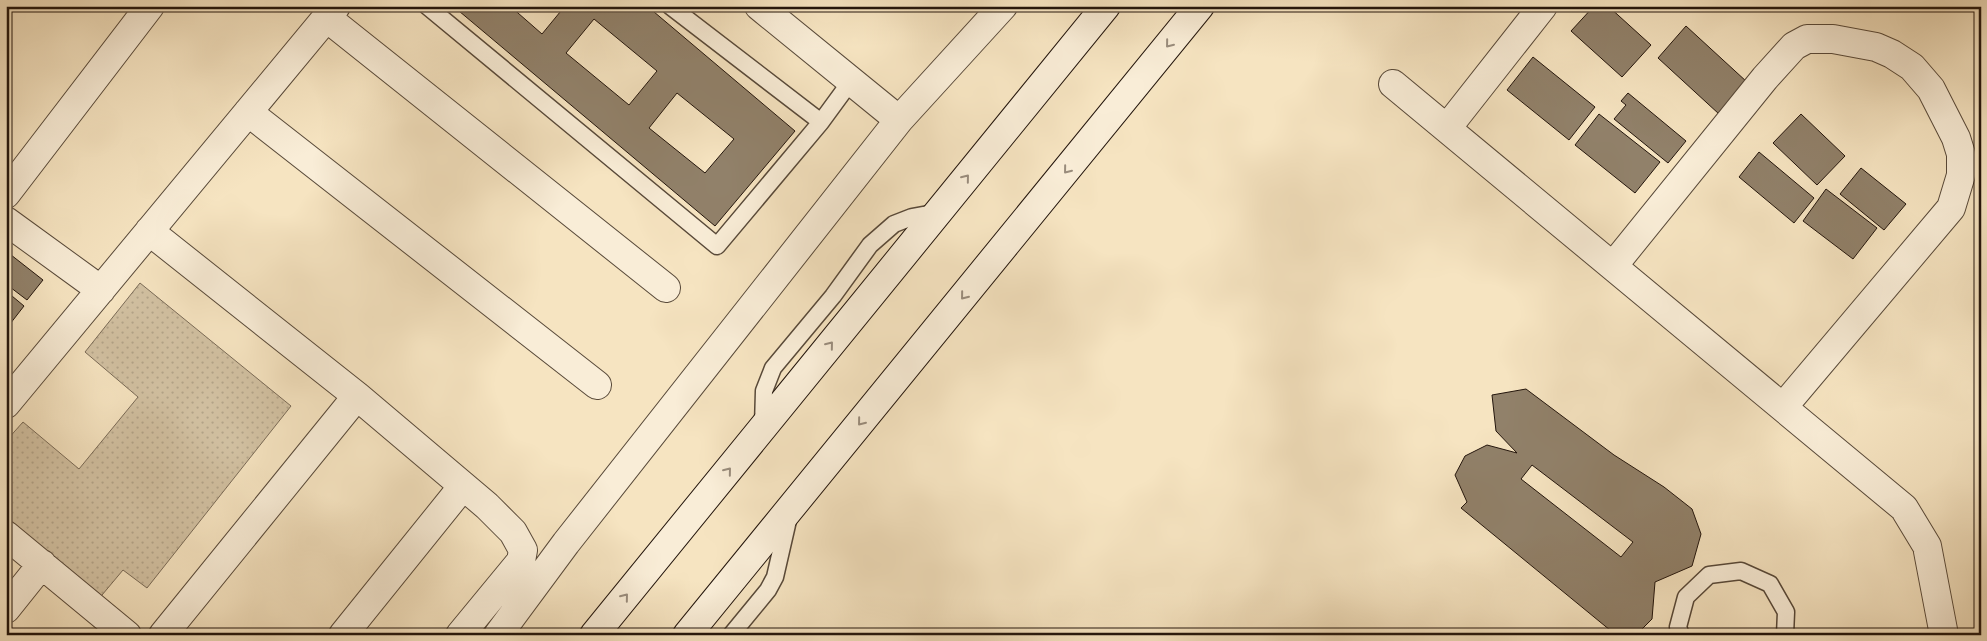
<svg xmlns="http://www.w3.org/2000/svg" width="1987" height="641" font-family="'Old Standard TT',serif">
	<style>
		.grass { fill: url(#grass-dots); stroke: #7a6b57 }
		.building { fill: #91816a; stroke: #23150c; fill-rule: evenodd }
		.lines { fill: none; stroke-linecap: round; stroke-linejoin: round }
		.lane-casing { stroke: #584939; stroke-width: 19 }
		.street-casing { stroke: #584939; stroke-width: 30 }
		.secondary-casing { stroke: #23150c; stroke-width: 30 }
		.lane { stroke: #f9edd7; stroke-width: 16 }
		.street { stroke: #f9edd7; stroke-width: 28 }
		.secondary { stroke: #f9edd7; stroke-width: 28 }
		.oneway { stroke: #998c7c }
	</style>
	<defs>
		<pattern id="grass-dots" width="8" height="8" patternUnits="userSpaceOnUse" patternTransform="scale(1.25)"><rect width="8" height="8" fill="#d2c1a2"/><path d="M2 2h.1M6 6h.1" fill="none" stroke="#b4a58a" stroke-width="1.8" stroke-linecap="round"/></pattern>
	</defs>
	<rect width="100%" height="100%" fill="#f6e4c1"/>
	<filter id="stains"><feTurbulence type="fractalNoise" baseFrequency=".004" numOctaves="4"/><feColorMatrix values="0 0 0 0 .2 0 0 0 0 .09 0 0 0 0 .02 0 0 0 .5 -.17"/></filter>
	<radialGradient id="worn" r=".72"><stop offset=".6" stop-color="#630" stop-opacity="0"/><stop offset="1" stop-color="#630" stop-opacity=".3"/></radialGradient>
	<path class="grass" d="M140,283L291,406L147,588L123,570L97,601L6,527V441L23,422L79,469L138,397L85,352Z"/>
	<path class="building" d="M453,6H510L542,34L565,6H647L795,131L715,226ZM594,19L657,71L629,105L566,53ZM677,93L734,139L705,173L649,128Z
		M1594,6H1608L1651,45L1622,77L1571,31Z
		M1686,26L1747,82L1719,114L1658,58Z
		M1533,57L1595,107L1569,140L1507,90Z
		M1628,93L1686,141L1668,163L1614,119L1626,105L1621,101Z
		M1599,114L1660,162L1635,193L1575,145Z
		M1801,114L1845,156L1817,185L1773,143Z
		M1759,152L1814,198L1794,223L1739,177Z
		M1861,168L1906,204L1884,230L1840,194Z
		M1826,189L1877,228L1853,259L1803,221Z
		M6,251L43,280L27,300L6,284Z
		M6,291L24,306L10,324L6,321Z
		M1526,389L1614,455L1664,487L1692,509L1701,534L1692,566L1655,582L1652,619L1640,631L1630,635H1616L1461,508L1467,502L1455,475L1465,456L1487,445L1517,453L1496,431L1492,395ZM1532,465L1633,542L1621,557L1521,479Z"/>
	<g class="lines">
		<defs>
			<path id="lane" d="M427,6L717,246L821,122L851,81
				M670,6L821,122
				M763,426L764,391L773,368L833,296L870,245L894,224L912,217L939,212
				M731,635L768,590L775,577L789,516
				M1681,635L1678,627L1686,597L1709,575L1741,571L1770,584L1786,612L1785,635"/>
			<path id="street" d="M759,6L899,120
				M327,18L666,288
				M1393,84L1904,508L1927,546L1944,635
				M248,112L597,385
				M1447,128L1543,6
				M6,194L150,6
				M6,221L101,290
				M149,231L357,396L487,506L513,532L523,550L521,561L460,635
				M1613,266L1765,78L1794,46L1807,39H1833L1876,47L1892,54L1912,67L1931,89L1956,138L1961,154V175L1951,208L1783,407
				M6,404L336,6
				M6,535L127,635
				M6,609L42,564
				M163,635L357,396
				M343,635L463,486
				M498,635L566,543L899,120L1003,6"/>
			<path id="secondary" d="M594,635L1106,6
				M687,635L1200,6"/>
		</defs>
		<use href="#lane" class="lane-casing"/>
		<use href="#street" class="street-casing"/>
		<use href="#secondary" class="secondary-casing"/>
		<use href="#lane" class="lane"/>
		<use href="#street" class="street"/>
		<use href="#secondary" class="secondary"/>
	</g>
	<defs><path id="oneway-chevron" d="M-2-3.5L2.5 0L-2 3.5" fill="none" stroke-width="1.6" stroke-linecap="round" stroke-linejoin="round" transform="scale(1.25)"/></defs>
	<g class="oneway">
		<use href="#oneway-chevron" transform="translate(1169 44) rotate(129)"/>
		<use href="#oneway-chevron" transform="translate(1067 170) rotate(129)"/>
		<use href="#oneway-chevron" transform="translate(966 178) rotate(-51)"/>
		<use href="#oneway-chevron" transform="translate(964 296) rotate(129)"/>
		<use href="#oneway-chevron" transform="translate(830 345) rotate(-51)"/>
		<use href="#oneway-chevron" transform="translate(861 422) rotate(129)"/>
		<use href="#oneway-chevron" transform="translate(728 471) rotate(-51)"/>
		<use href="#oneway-chevron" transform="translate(625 597) rotate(-51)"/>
	</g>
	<rect width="1987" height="641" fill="none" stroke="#f6e4c1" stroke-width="25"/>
	<rect x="8" y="8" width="1972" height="626" fill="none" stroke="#23150c" stroke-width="2.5"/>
	<rect x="12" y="12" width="1962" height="616" fill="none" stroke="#23150c"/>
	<rect width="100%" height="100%" filter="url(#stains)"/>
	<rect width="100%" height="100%" fill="url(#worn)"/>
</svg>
